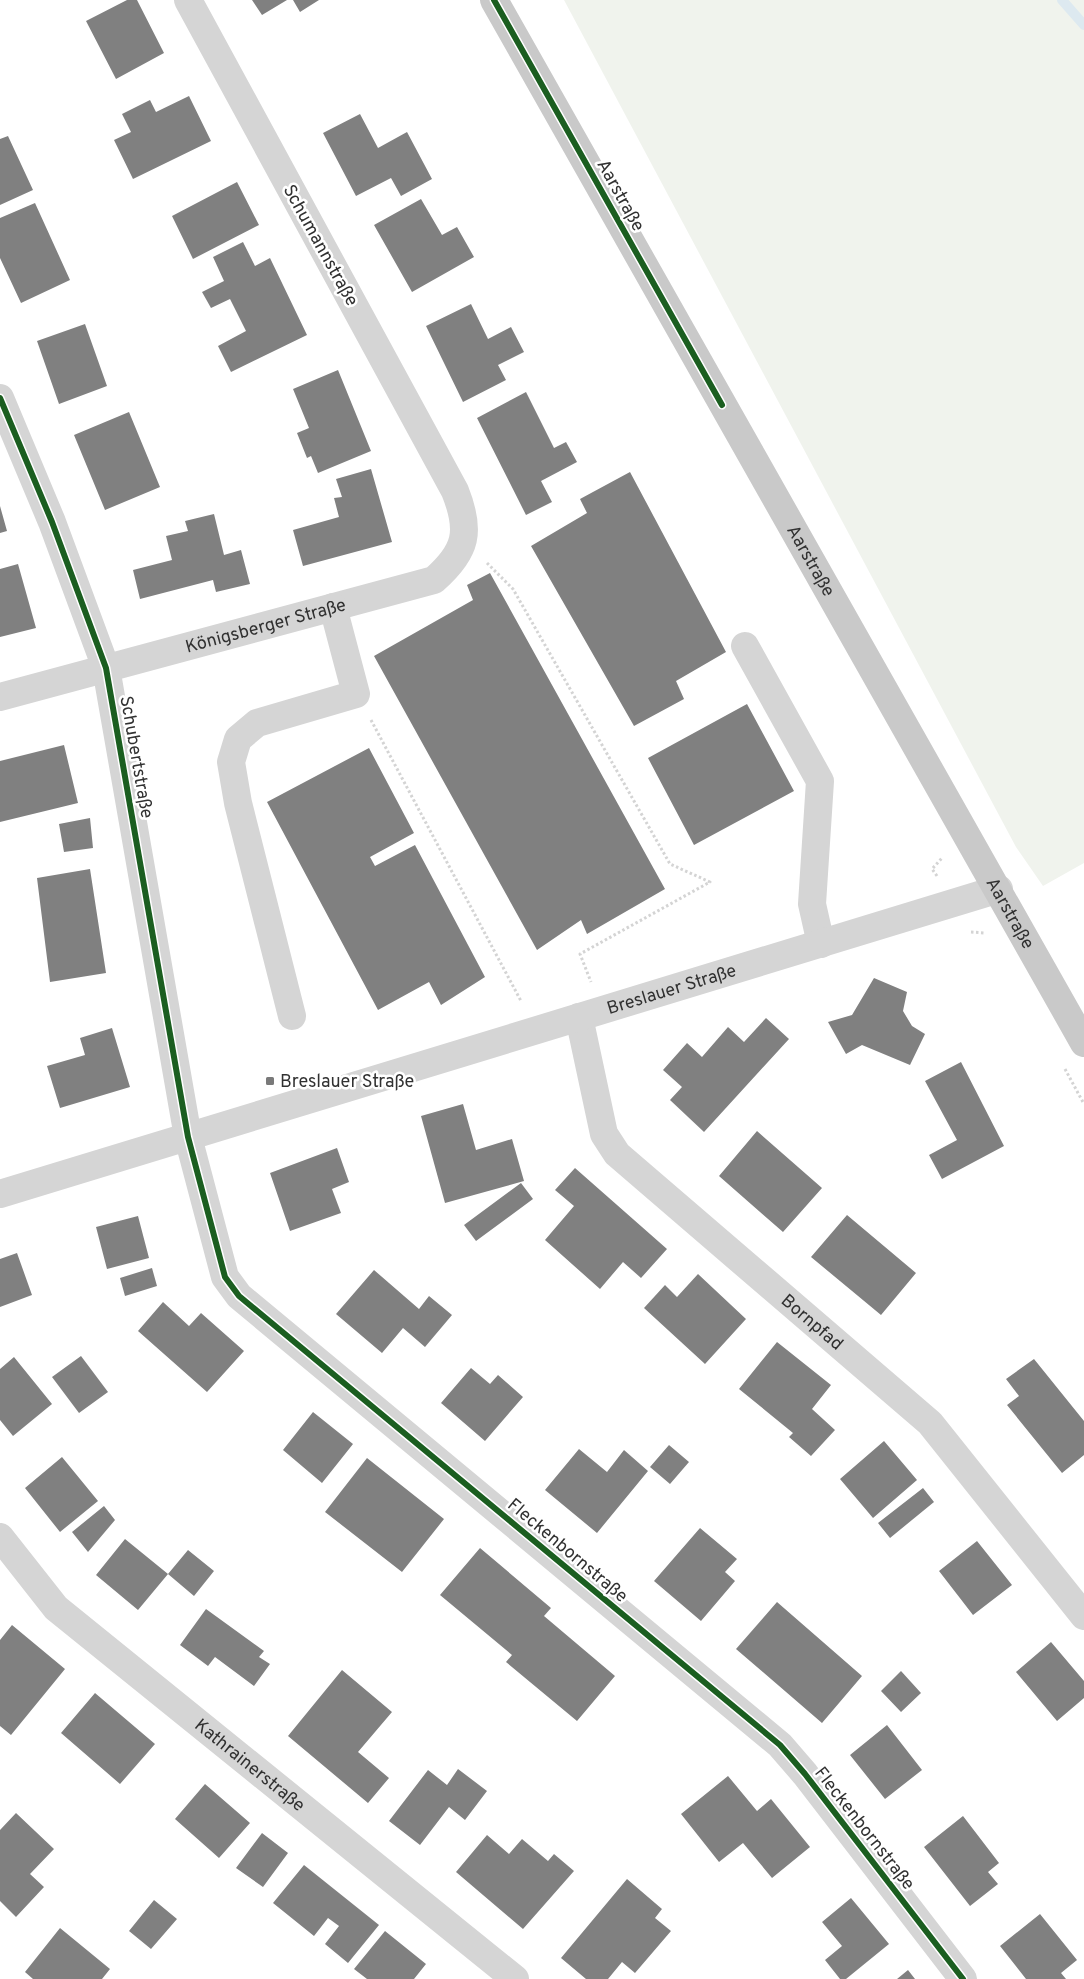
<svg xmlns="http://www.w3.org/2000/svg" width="1084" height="1979" font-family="Overpass,sans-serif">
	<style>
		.green { fill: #f0f3ed }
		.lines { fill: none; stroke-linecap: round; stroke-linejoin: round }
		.stream { stroke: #dde9f0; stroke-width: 10 }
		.building { fill: #808080 }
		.path { stroke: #d4d4d4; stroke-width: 3; stroke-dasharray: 2.5 2.5; stroke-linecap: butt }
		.minor { stroke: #d5d5d5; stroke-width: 28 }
		.major { stroke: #c9c9c9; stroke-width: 28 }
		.cycleway-casing { stroke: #fff; stroke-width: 9 }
		.cycleway { stroke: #1b5e20; stroke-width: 6 }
		.poi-dot { fill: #797979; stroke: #fff; stroke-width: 2 }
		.labels { text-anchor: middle; stroke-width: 5; stroke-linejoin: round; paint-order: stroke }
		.street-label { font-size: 18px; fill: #313131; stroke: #fff }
		.poi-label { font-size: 18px; fill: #313131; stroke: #fff; text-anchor: start }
	</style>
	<rect width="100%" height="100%" fill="#fff"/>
	<path class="green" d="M564,0H1084V863L1043,886L1016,847Z"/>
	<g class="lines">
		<path class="stream" d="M1062,0L1084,25"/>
	</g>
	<path class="building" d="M127,0H137L164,53L116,79L86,21Z
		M252,0H287L262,15Z
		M293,0H319L300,12Z
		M189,96L211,141L133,179L114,140L131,132L122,114L150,100L156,112Z
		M360,114L378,148L407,132L432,179L401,196L391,178L356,196L323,133Z
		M8,136L33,190L0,205V139Z
		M237,182L259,225L193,259L172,216Z
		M421,199L442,235L457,227L474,257L412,292L374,225Z
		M35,203L70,280L21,303L0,258V218Z
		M243,242L255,266L270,258L307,335L231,372L218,346L246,331L230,299L211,308L202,292L224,281L213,257Z
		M471,304L488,339L511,327L524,352L498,365L506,380L463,402L426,326Z
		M85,324L107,386L59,404L37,341Z
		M338,370L371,451L318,473L311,456L307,458L297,433L309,428L293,389Z
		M526,392L554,448L566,442L577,462L541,481L552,502L526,515L477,418Z
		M129,412L160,487L105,510L74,435Z
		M371,469L392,542L303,566L293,530L339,517L334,498L342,497L336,479Z
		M630,472L726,652L676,681L684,699L634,726L531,546L587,513L580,499Z
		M0,506L7,531L0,533Z
		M214,514L224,555L241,550L250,584L216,592L213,580L140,599L133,570L172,560L166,536L188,531L185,521Z
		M18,564L36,628L0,637V569Z
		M490,573L665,889L587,934L581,920L537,950L374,656L473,600L467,585Z
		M747,704L794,791L694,845L648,758Z
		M64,745L78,803L0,822V761Z
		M369,748L414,833L370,857L375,866L415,845L485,977L441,1005L429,982L378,1010L267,802Z
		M90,818L93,848L64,852L59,824Z
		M90,869L106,973L50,982L37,878Z
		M874,978L907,992L903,1011L912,1026L925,1034L910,1065L862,1045L846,1054L828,1022L852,1015Z
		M766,1018L789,1039L704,1132L670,1100L682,1087L663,1070L687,1043L702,1057L728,1027L744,1042Z
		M112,1028L130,1087L60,1108L47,1066L85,1055L80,1038Z
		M961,1062L1004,1146L942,1179L929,1155L957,1140L925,1081Z
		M463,1104L476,1150L512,1139L524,1181L445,1203L421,1116Z
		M757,1131L822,1188L783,1232L719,1176Z
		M337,1148L349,1182L332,1189L341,1213L290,1231L270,1173Z
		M575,1168L667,1249L641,1278L623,1262L600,1289L545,1240L574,1206L555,1190Z
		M521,1183L533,1199L476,1241L464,1225Z
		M847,1215L916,1273L881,1315L811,1257Z
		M138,1216L149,1258L107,1269L96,1227Z
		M17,1253L32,1295L0,1307V1259Z
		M152,1268L157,1286L125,1296L120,1278Z
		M374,1270L419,1309L429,1296L452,1315L425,1347L403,1328L382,1353L336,1314Z
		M698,1274L746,1319L705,1364L644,1308L665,1285L677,1297Z
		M163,1302L189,1326L201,1313L244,1351L207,1392L138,1331Z
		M777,1342L831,1385L812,1409L835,1430L811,1456L789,1437L793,1433L739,1389Z
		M81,1356L108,1392L79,1413L52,1377Z
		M14,1357L52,1404L13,1436L0,1420V1369Z
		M1034,1359L1084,1421V1455L1062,1473L1007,1405L1019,1396L1006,1379Z
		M471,1368L490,1384L498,1375L523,1397L485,1441L441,1403Z
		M313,1412L353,1444L322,1483L283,1450Z
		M884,1441L917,1480L873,1518L840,1479Z
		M669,1445L689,1462L670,1484L650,1467Z
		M579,1449L607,1472L624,1450L648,1471L597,1533L545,1490Z
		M62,1457L98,1501L60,1532L25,1488Z
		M367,1458L444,1519L402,1572L325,1512Z
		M923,1488L934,1502L890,1538L878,1523Z
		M104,1506L115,1520L88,1552L72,1532Z
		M700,1528L737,1559L725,1572L735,1581L701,1621L654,1581Z
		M125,1539L168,1574L138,1610L96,1575Z
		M977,1541L1012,1585L973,1615L939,1571Z
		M480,1548L551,1608L544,1616L615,1676L577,1721L506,1662L512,1655L440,1595Z
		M188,1550L214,1571L194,1596L168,1574Z
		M777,1602L862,1676L822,1723L736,1649Z
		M206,1609L264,1651L259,1657L270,1664L254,1686L215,1657L208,1666L180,1645Z
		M12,1625L65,1669L11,1735L0,1726V1640Z
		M1051,1642L1084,1681V1698L1057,1721L1016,1672Z
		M342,1670L392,1712L358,1752L389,1778L368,1803L288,1736Z
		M901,1671L921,1693L901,1712L881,1691Z
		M95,1693L155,1744L120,1784L61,1733Z
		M887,1725L922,1770L885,1799L850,1755Z
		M458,1769L487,1791L465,1820L449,1807L420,1845L389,1821L428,1770L447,1785Z
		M728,1776L757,1811L771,1799L810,1847L772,1878L743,1843L719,1862L681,1814Z
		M205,1784L250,1823L219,1858L175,1819Z
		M16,1813L54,1849L30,1874L44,1887L16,1917L0,1901V1830Z
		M963,1816L999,1863L988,1872L998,1884L970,1906L924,1847Z
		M262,1833L288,1853L263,1887L236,1868Z
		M487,1835L509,1854L522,1839L548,1861L554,1854L574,1871L523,1929L456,1872Z
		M304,1865L379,1925L348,1963L325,1944L339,1926L328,1918L314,1936L273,1903Z
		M627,1879L662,1909L655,1918L671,1931L635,1973L622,1962L608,1979H586L561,1958Z
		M851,1898L889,1944L846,1979H840L825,1960L842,1946L822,1922Z
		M154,1900L177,1919L151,1949L129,1931Z
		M1040,1914L1077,1960L1061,1973L1066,1979H1026L1000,1946Z
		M60,1928L110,1969L102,1979H33L25,1972Z
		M385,1931L426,1964L414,1979H367L354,1969Z
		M908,1970L915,1979H897Z"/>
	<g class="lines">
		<path class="path" d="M487,563L513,589L670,864L710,882L580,954L591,982
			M371,720L521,1001
			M937,876L932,869L942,858
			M971,932L985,933
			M1065,1069L1084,1104"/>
		<g class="minor">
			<path d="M0,398L52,522L106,668L188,1137L225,1277L239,1296L780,1745L805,1774L963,1979"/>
			<path d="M745,646L820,781L812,904L821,944"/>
			<path id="s1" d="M0,697L434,580C467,551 471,531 455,491L188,0"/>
			<path d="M292,1016L238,803L231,762L238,739L257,723L356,694L333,607"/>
			<path id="s2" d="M579,1017L604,1134L617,1154L930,1423L1084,1616"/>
			<path id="s3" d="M0,1194L999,889"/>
			<path id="s4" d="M0,1537L56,1608L515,1979"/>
		</g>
		<path class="major" id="s5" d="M494,0L1084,1043"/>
		<defs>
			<path id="cycleway" d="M494,0L722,405
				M0,398L52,522L106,668L188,1137L225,1277L239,1296L780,1745L805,1774L963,1979"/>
		</defs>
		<use href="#cycleway" class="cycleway-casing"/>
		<use href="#cycleway" class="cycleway"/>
	</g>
	<rect class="poi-dot" x="265" y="1076" width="10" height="10" rx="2.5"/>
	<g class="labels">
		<g class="street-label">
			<text transform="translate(621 195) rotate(61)" y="6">Aarstraße</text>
			<text transform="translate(321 245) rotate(61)" y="6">Schumannstraße</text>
			<text dy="6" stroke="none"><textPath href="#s5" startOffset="644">Aarstraße</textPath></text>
			<text dy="6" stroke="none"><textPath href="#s1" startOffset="275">Königsberger Straße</textPath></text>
			<text transform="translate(137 757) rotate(80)" y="6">Schubertstraße</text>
			<text dy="6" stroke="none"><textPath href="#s5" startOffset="1049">Aarstraße</textPath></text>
			<text dy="6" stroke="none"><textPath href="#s3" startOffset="702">Breslauer Straße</textPath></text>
			<text dy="6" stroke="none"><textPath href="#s2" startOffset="401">Bornpfad</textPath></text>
			<text transform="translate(568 1550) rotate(40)" y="6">Fleckenbornstraße</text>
			<text dy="6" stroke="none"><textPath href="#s4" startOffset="340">Kathrainerstraße</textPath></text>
			<text transform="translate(865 1828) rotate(52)" y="6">Fleckenbornstraße</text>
		</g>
		<g class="poi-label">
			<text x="280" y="1087">Breslauer Straße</text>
		</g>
	</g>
</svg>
